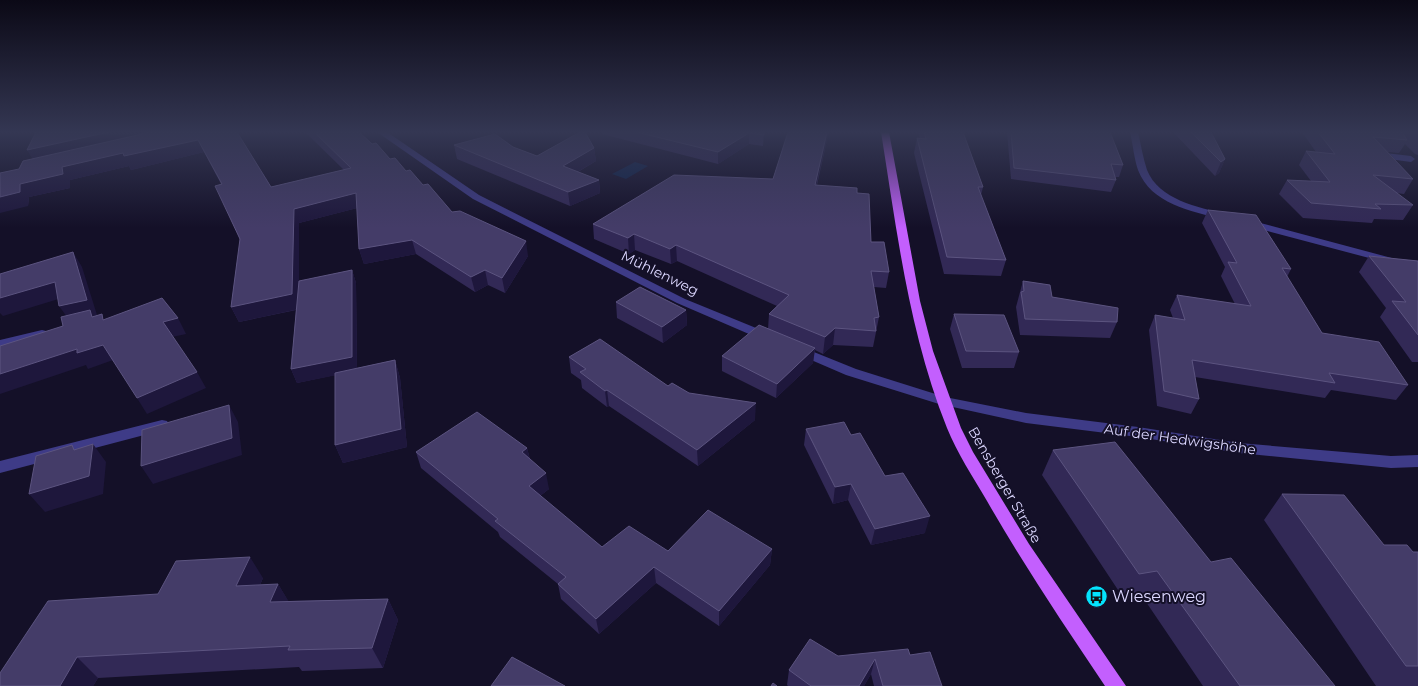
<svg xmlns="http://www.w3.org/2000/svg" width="1418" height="686" font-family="Montserrat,sans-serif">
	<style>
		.water { fill: #0d234a }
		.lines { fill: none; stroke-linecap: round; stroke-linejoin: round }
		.minor { fill: #3e3b87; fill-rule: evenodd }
		.major { fill: #c35ffe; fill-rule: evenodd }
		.wall { fill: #322956 }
		.shaded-wall { fill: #1e173c }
		.building { fill: #443c68; stroke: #5c5480 }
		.labels { text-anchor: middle; stroke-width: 4; stroke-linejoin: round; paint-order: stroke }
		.street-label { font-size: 14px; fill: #dcd7ff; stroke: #141028 }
		.near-poi-label { font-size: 16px; fill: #dcd7ff; stroke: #141028; text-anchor: start }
	</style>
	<rect width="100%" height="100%" fill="#141028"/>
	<path class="water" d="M635,162L648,166L626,179L612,174Z"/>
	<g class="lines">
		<path class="minor" d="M377,132H387L479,195L685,299L773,335L775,338L773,341H765L677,303L473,199Z
			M1130,132H1138C1141,145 1143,158 1147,170C1159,200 1198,207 1226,214V218L1222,219C1191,211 1151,204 1138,170C1134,158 1133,145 1130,132Z
			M1377,152L1411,156L1415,159L1411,162L1374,157V153Z
			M1249,220L1418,265V271L1245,225L1244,223Z
			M42,330L46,331L48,334L46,337L0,348V340Z
			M799,346L856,369L945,397L1026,413L1138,427L1239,443L1391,456L1418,455V467L1391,468L1239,453L1138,437L1026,423L939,404L846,375L795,353L793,350Z
			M162,420L167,421L169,425L167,429L0,473V461Z"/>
		<path class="major" d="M881,132H889L920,301L933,351L961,428L973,452L1029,544L1126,686H1105C1064,625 1023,564 987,501C973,477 957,453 947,428C909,333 897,232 881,132Z"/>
	</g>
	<path class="wall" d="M237,132L271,187L344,170L305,132H359L390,159L423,185L452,212L528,256L505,293L488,285L475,292L416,254L364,264L359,249L357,208L299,223V281L352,270L356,283L357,368L395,360L400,378L407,447L343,463L335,445V375L297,383L291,369L296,310L239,322L231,307L240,240L221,184L204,152L131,170L129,166L70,180V188L29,197L28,206L19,169Z
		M601,132H764L763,146L749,144L718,164L602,134Z
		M788,132H828L827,140L817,185L857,193L871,242L889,272L886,288L874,287L879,317L873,347L833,345L823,354L815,350L813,363L776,398L722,371V356L768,329L769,314L777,306L677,261L671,264L635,250L629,254L594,239L593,224L773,179Z
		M918,132H963L983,187L981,195L1006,260L1001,276L944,274L914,153L917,138L920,139Z
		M1007,132H1110L1123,165L1119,177H1115L1116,180L1111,192L1011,179Z
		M1173,132H1211L1225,159L1219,173L1215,176Z
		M1302,132H1418V155L1415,154L1405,144L1399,153L1388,152L1413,179L1404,194L1396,193L1413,205L1403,220L1374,219L1372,223L1303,218L1279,194L1287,180L1311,181L1299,165L1306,151L1316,152Z
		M454,145L513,147L537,156L594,148L596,161L578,172L599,180L600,193L570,206L457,159Z
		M1208,210L1291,269L1287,277L1322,333L1408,385L1396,400L1331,390L1325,398L1195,377L1199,399L1191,414L1157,406L1149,330L1155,315L1173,318L1170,310L1177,295L1235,304L1221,276L1225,267L1202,223Z
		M1369,256L1418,261V362H1412L1380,317L1386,308L1359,272Z
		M1023,281L1052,297L1117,322L1110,338L1020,335L1016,307Z
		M616,302L686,310L687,325L663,343L617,318Z
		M954,314L1019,352L1014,368H962L950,329Z
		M569,357L668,386L755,420L698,466L609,406L607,407L582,388L581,380L571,373Z
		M806,429L851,435L885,476L925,533L871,545L848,500L833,504L804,445Z
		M527,448L530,459L549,489L540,496L602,547L668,551L772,549L770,565L719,626L656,583L599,634L561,599L558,584L500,537L498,532L421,468L416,452Z
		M1053,450L1211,562L1335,686H1203L1142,596L1124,599L1042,475Z
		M1282,494L1384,545L1413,552H1418V686H1376L1264,520Z
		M263,578L260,585L278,584L288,601L388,599L398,620L383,668L302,671L299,667L98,678L93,686H0L158,594Z
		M910,655L942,686H874L871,674L864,686H788L787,685L789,670L838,656Z"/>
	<path class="shaded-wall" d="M109,132H161L35,163L27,150Z
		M827,132H828L827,140L813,199L815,185Z
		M749,133V144L718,164V152Z
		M198,140L204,152L131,170L129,166L70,180V188L29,197L28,206L0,213V197L20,184L62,167L123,153Z
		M594,148L596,161L565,179L563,166Z
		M1225,159L1219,173L1215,176L1221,162Z
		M599,180L600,193L570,206L568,192Z
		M356,193L361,207L299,223V309L239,322L231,307L294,209Z
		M634,234L635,250L629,254L628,238Z
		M412,240L416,254L364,264L359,249Z
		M526,241L528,256L505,293L502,278Z
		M676,245L677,261L671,264L670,249Z
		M73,252L82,267L97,315L94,316L100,325L70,321L59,306Z
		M352,270L356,283L357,371L297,383L291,369Z
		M485,270L488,285L475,292L471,277Z
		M55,282L65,297L3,316L0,313V298Z
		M686,310L687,325L663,343L662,327Z
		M178,318L186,334L172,337L163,322Z
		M835,328L833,345L823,354L825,337Z
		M103,345L113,360L88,369L86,365L0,394V374L77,349Z
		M815,348L813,363L776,398L777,384Z
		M395,360L400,378L407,447L343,463L335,445Z
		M197,372L206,388L147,414L137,398Z
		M607,390L609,406L607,407L605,391Z
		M756,403L755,420L698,466L697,450Z
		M229,405L238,422L242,455L153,484L141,466Z
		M93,444L106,462L103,494L45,512L29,494Z
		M527,448L531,464L522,452Z
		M546,473L549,489L532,502L529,486Z
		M851,484L848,500L833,504L835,487Z
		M930,516L925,533L871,545L875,529Z
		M772,549L770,565L719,626V611Z
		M250,557L263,578L250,607L236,586Z
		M654,567L656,583L599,634L596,619Z
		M278,584L291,605L270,602Z
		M388,599L398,620L383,668L372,648Z
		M77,657L98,678L93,686H60Z
		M875,659L871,674L864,686H859Z"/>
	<path class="building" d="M36,132H109L27,150Z
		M146,132H237L271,187L351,168L314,132H359L372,144L376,143L390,159L395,158L406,171L410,170L423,185L428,184L452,212L460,211L526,241L502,278L485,270L471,277L412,240L359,249L356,193L294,209L292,294L231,307L240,239L215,186L222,184L198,140L124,156L123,153L62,167L63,174L20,184V192L0,197V173L19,169L23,161L142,134Z
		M580,132H585L594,148L563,166L599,180L568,192L454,145L495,134L513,147L537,156Z
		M636,132H764V135L749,133L718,152Z
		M788,132H827L815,185L857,188V193L869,194L871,242H884L889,272L871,271L879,317L874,318L876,331L835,328L825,337L769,314L789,295L676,245L670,249L634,234L628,238L593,224L674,175L773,179Z
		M924,132H963L983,187H978L1006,260L947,257L917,138L926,139Z
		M1011,132H1110L1123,165L1111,164L1116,180L1014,168Z
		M1191,132H1211L1225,159L1221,162Z
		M1318,132H1402L1407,140L1373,137L1413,179L1373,175L1413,205L1375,204L1381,209L1311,203L1287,180L1330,182L1306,151L1335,154Z
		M1208,210L1256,215L1291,269L1282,268L1322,333L1379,342L1408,385L1329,373L1335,383L1192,360L1199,399L1164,391L1155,315L1185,320L1177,295L1251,306L1228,262L1237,263Z
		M73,252L87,300L59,306L55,282L0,298V274Z
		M1369,256L1418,261V335L1392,301L1406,302Z
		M352,270V357L291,369L299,281Z
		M1023,281L1050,285L1052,297L1118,308L1117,322L1025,319L1021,292L1024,291Z
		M640,287L686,310L662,327L616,302Z
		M162,298L178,318L163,322L197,372L137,398L103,345L77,353V349L0,374V346L63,326L61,317L90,310L92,317L102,314L103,320Z
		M954,314L1004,315L1019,352L966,351Z
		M759,325L815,348L777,384L722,356Z
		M600,339L668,386L672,383L689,393L756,403L697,450L607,390L605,391L580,372L586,369L569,357Z
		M395,360L401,429L335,445V373Z
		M229,405L232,438L141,466L142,430Z
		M477,412L527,448L522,452L546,473L529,486L602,547L629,526L668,551L708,510L772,549L719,611L654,567L596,619L558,584L566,577L495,521L498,519L416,452Z
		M844,422L851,435L860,433L885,476L903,473L930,516L875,529L851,484L835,487L806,429Z
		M1115,442L1211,562L1231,558L1335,686H1240L1157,571L1139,574L1053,450Z
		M93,444L89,476L29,494L36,456L72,445L74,450Z
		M1282,494L1344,495L1384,545H1407L1413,552H1418V666H1406Z
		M250,557L236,586L278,584L270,602L388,599L372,648L288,650L290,646L77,657L60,686H0V673L48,601L158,594L176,561Z
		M810,639L838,656L908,649L910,655L930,652L942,686H883L875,659L859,686H811L789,670Z
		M512,657L565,686H491Z
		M773,683L777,686H771Z"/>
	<linearGradient id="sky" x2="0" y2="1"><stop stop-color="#0b0916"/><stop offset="0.58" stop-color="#343753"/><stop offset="1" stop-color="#343753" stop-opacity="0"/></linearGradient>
	<rect width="1418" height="228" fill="url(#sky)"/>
	<defs>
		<symbol id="bus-disc" viewBox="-11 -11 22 22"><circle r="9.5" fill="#04e4fe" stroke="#141028"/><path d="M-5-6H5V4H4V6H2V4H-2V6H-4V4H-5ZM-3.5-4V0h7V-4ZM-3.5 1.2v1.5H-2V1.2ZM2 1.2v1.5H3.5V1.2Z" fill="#111"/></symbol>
	</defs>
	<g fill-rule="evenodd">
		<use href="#bus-disc" x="1084" y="584" width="25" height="25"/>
	</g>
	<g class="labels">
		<g class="street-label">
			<text transform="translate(660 273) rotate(26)" y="5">Mühlenweg</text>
			<text transform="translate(1180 439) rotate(8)" y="5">Auf der Hedwigshöhe</text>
			<text transform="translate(1005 485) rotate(60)" y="5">Bensberger Straße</text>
		</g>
		<g class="near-poi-label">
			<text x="1112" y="602">Wiesenweg</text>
		</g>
	</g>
</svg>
